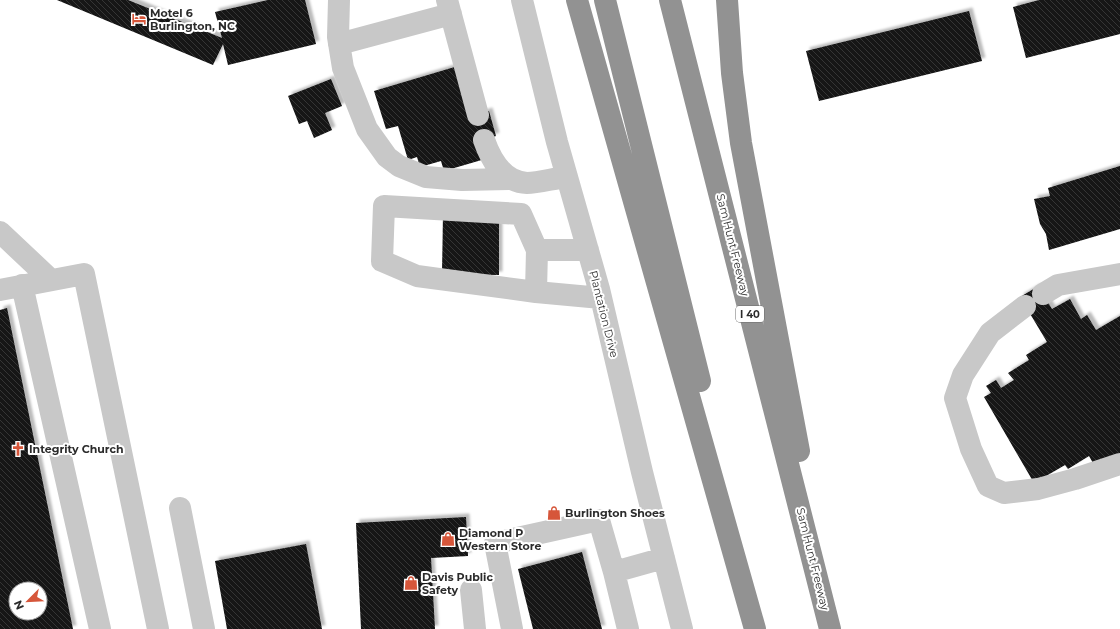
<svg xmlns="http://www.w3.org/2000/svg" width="1120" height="629" font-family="Montserrat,sans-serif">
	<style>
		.building { fill: url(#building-back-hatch); fill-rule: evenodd; filter: url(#shadow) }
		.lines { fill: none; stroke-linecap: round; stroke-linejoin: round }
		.minor { stroke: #c8c8c8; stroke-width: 22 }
		.highway { stroke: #929292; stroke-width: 22 }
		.labels { text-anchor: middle; stroke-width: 4; stroke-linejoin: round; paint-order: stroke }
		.shield { fill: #fff; stroke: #6b6b6b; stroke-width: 1 }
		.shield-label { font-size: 10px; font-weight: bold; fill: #2b2b2b }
		.poi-label { font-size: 11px; font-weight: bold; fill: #2b2b2b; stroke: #fff; text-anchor: start }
		.street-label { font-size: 11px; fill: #2b2b2b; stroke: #fff }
	</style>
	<defs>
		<pattern id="building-back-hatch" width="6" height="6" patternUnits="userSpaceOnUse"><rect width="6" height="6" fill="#121212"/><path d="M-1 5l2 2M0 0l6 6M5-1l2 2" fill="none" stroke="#353535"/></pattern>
		<filter id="shadow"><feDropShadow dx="3.5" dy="-3.5" stdDeviation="1" flood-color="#0004"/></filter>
	</defs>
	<rect width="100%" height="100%" fill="#fff"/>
	<path class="building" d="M57,0H128L222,38L215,12L268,0H305L316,44L228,65L223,44L213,65Z
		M1039,0H1120V34L1026,58L1013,7Z
		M969,11L982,61L819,101L806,51Z
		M458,66L473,116L489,111L496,136L480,141L485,159L444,171L441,161L420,167L417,157L408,160L398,126L386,129L374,91Z
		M331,79L342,106L325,113L332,130L314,138L307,121L299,124L288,96Z
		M1120,166V229L1049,250L1046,234L1040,224L1034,199L1050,196L1048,188Z
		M443,214L499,215V275L442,274Z
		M1037,287L1041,291L1052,309L1070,299L1081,319L1087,315L1096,330L1120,316V456L1097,470L1089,456L1068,469L1065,465L1034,483L984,397L991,393L986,386L996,380L1001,388L1014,380L1008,373L1029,360L1026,355L1047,342L1020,297Z
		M7,308L73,629H0V310ZM16,589H40V613H16Z
		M466,517L468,556L431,558L435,629H361L356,523Z
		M306,544L322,629H227L215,561Z
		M582,552L602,629H533L518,569Z"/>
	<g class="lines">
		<path class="minor" d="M339,0L338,37L343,68L367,129L387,157L399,166L426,177L462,180L509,179
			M447,0L478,115
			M522,0L557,142L599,289L642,472L682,629
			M339,44L451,14
			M484,140C491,160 503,182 527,183C539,183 555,178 567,177
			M0,232L51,280
			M537,250H588
			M22,285L100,629
			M0,290L84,274L158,629
			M536,292L537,250L521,214L384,206L382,261L417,276L536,292L601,298
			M1043,294L1058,285L1120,274
			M1025,306L990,333L963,375L955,398L971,449L988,486L1004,493L1038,489L1075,479L1120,464
			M180,508L204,629
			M614,572L664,558
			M471,590L475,629
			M512,629L495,543L599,520L614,572L628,629"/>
		<path class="highway" d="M577,0L755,629
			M605,0L700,381
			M670,0L830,629
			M727,0L732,73L741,143L799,451"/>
	</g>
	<defs>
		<symbol id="hotel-bare" viewBox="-9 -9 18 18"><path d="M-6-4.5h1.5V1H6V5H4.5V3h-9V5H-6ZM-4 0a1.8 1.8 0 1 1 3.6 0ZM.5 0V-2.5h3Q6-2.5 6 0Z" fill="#d6563a" stroke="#fff" stroke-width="2.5" paint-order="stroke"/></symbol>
		<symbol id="church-bare" viewBox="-9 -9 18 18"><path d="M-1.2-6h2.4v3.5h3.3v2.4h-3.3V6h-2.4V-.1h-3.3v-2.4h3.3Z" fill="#d6563a" stroke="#fff" stroke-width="2.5" paint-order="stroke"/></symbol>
		<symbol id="shop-bare" viewBox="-9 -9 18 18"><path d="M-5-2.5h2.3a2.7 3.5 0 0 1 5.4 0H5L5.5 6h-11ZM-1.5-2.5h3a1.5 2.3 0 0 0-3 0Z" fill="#d6563a" stroke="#fff" stroke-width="2.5" paint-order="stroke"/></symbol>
	</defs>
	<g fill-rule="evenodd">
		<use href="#hotel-bare" x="129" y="9" width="20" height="20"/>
		<use href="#church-bare" x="8" y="439" width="20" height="20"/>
		<use href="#shop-bare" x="544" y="503" width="20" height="20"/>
		<use href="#shop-bare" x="438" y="529" width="20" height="20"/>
		<use href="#shop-bare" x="401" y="573" width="20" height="20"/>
	</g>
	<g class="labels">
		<rect class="shield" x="736" y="306" width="28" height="16" rx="3"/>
		<g class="shield-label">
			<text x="750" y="318">I 40</text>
		</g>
		<g class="poi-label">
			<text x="150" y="17">Motel 6<tspan x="150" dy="13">Burlington, NC</tspan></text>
			<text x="29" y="453">Integrity Church</text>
			<text x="565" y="517">Burlington Shoes</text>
			<text x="459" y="537">Diamond P<tspan x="459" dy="13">Western Store</tspan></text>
			<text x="422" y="581">Davis Public<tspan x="422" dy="13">Safety</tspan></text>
		</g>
		<g class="street-label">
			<text transform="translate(733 245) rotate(76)" y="4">Sam Hunt Freeway</text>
			<text transform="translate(604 314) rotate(76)" y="4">Plantation Drive</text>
			<text transform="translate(813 559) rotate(76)" y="4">Sam Hunt Freeway</text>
		</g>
	</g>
	<g transform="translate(28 601) rotate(246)"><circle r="19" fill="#ffffff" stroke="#aaaaaa"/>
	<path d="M0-3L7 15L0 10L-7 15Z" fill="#d6563a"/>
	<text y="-6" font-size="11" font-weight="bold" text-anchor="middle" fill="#2b2b2b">N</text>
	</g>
</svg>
